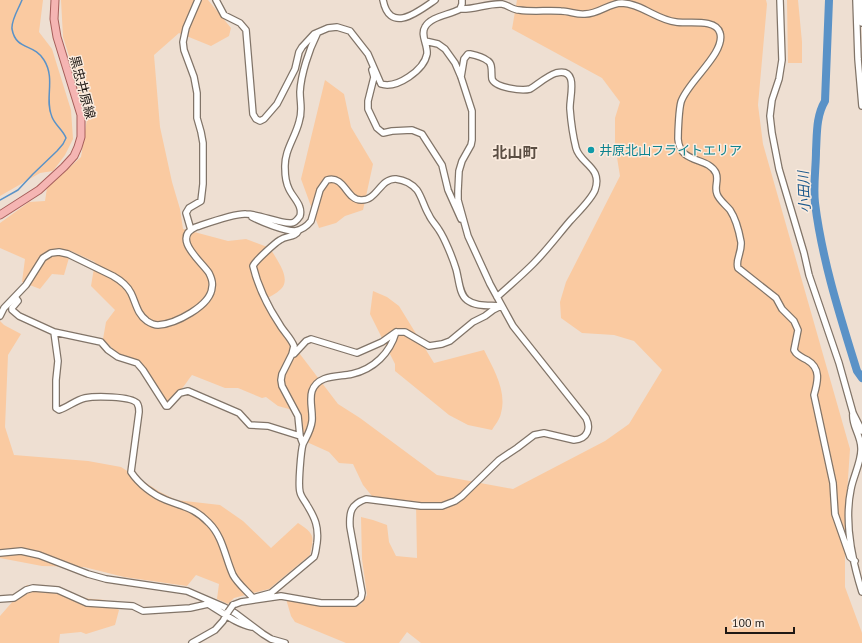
<svg xmlns="http://www.w3.org/2000/svg" width="862" height="643" font-family="'PT Sans','Noto Sans JP',sans-serif">
	<style>
		.green { fill: #facaa1 }
		.lines { fill: none; stroke-linecap: round; stroke-linejoin: round }
		.stream { stroke: #5a92c7; stroke-width: 1.5 }
		.river { stroke: #5a92c7; stroke-width: 8 }
		.minor-casing { stroke: #817468; stroke-width: 8 }
		.major-casing { stroke: #a65e5a; stroke-width: 9 }
		.minor { stroke: #fff; stroke-width: 5.5 }
		.major { stroke: #f5b5b3; stroke-width: 7 }
		.minor-bridge-casing { stroke: #817468; stroke-width: 8; stroke-linecap: butt }
		.minor-bridge { stroke: #fff; stroke-width: 5.5 }
		.culture-dot { fill: #0f9aa8; stroke: #fbecdf; stroke-width: 1.5 }
		.labels { text-anchor: middle; stroke-width: 3; stroke-linejoin: round; paint-order: stroke }
		.street-label { font-size: 13px; fill: #1e1814; stroke: #fbecdf }
		.culture-label { font-size: 13px; fill: #0d838f; stroke: #fbecdf; text-anchor: start }
		.water-label { font-size: 14px; font-style: italic; fill: #1b588b; stroke: #fbecdf }
		.quarter-label { font-size: 15px; font-weight: bold; fill: #5b4e43; stroke: #fbecdf }
	</style>
	<rect width="100%" height="100%" fill="#eedfd2"/>
	<path class="green" d="M0,0H43L39,32L52,49L71,110L73,139L65,155L53,171L40,173L0,196Z
		M61,0H208L231,28L229,36L211,46L179,33L154,55L160,127L172,182L180,209L183,229L228,241L246,239L270,248C276,259 292,278 281,289C276,294 269,297 264,300L274,320L338,404L360,418L437,475L513,489L605,441L629,424L662,370L634,341L614,335L582,333L561,318L560,302L566,282L620,176L615,145V118L620,102L602,78L512,29L517,0H766L767,4L758,105L763,144L850,449L845,523V587L862,633V643H421L407,632L399,643H346L295,622L291,616L286,599L356,605L361,604L367,595L362,559L361,517L373,520L387,525L389,542L396,556L417,558L416,503L372,496L363,485L353,464L339,463L329,452L309,443L303,437L301,421L289,409L278,406L266,397L262,398L238,388H225L192,375C185,384 177,398 166,402L153,379L140,361L118,354L103,339L106,322L115,310L91,286L95,262L71,251L64,275L52,274L40,289L22,282L25,259L0,248V223L29,202L45,201L47,188L81,157L87,119L77,81L63,37Z
		M787,0H798L802,42V63H788Z
		M325,80L344,94L351,127L373,164L363,210L345,216L336,223L319,228L301,179Z
		M373,291L387,297L399,306L434,363L484,350C494,370 507,391 501,413C500,419 495,425 492,430L468,425L449,415L395,371V364L370,314Z
		M0,321L4,325L21,334L8,355L5,427L14,455L88,461L121,467L160,492L176,500L220,505L243,521L271,548L298,523C315,534 314,536 310,555L269,589L234,598L228,604L217,599L219,584L196,575L187,586L124,577L84,567L42,566L0,558Z
		M27,585L69,597L105,600L119,610L115,625L86,634L81,632L60,634L59,643H0V616Z"/>
	<g class="lines">
		<path class="stream" d="M0,200L18,190L33,174L57,151L63,144L66,138C63,130 55,125 52,117C44,99 56,79 44,60C34,43 16,51 12,29C11,20 19,8 22,0"/>
		<path class="river" d="M829,0L825,101C816,116 817,134 816,151C816,168 813,186 815,203C822,260 840,316 857,371L862,378"/>
		<defs>
			<path id="minor" d="M216,0L224,15L240,23L246,30L253,114L256,119L260,121L264,119L277,104L295,69L299,52L302,47L314,34L328,28L337,27L350,31L368,54L381,84C397,89 424,70 427,54C428,45 420,35 425,27C431,16 450,15 460,9L462,4V0
				M383,0C390,35 419,11 435,0
				M780,0L782,60L779,79L772,100L770,116L772,133L779,169L804,253L809,275L839,363L853,413L862,431
				M856,0L858,59L862,106
				M861,0L862,23
				M460,9C474,10 488,3 502,4C508,5 513,10 519,10C533,12 547,10 561,11C569,11 577,15 585,14C599,14 609,3 622,3C642,4 657,20 676,22C688,24 716,18 720,33C726,53 687,82 681,102C679,109 678,131 678,139C680,165 708,156 716,173C719,180 714,187 717,194C719,200 726,205 730,210C736,219 739,231 741,242C742,253 735,260 738,268L776,298L782,309L794,321L798,330L794,350L796,353C799,356 803,358 807,360C821,368 818,381 814,395L833,483L835,514L850,557L855,561
				M372,70L374,77L368,101V109L377,128L383,133L392,131L412,130L422,134L442,165L448,190L461,219
				M461,77L464,59L468,54H470C475,55 483,57 488,61C493,64 491,73 492,79C495,88 522,91 530,89C538,84 547,76 556,73C580,67 569,98 570,109C571,122 573,136 576,148C580,164 603,167 595,190C591,200 578,212 570,221C558,235 546,251 533,264C521,276 509,286 497,297
				M252,217C262,222 284,231 295,231C302,230 307,226 311,221L320,190L327,180C345,175 346,200 361,200C377,201 380,178 396,179C404,180 412,184 417,190C422,197 424,207 429,215C431,220 436,225 439,230C445,239 453,259 456,269C459,279 459,294 467,300C476,307 490,305 500,306
				M191,230L186,213L189,208L201,201L203,184V143L201,132L197,118V93L194,77L184,50L183,42L186,28L198,0
				M15,297L18,301L12,308V310L19,316L54,332L101,342L108,350L118,357L137,363L143,370L166,406H168L180,393L188,391L239,413L250,425L268,426L300,436L303,444
				M0,316L4,308L26,285L43,258L51,253L59,252L68,254L113,276C120,280 127,285 131,293C136,303 137,314 147,321C150,323 154,325 158,325C175,324 211,306 212,287C213,283 211,277 209,273C201,261 171,238 196,227C208,223 235,213 246,214C259,214 280,224 291,223C295,223 298,219 300,216C303,205 293,198 289,189C286,183 285,175 285,168C284,151 295,138 299,122C303,111 300,103 300,92C301,74 309,50 317,34
				M54,332L58,361L56,380V408L59,410C68,407 76,400 85,398C95,396 130,396 137,403C139,406 139,409 139,412L131,472C139,484 153,495 166,500C184,507 195,508 209,523C223,537 225,557 233,575C238,584 246,590 253,598
				M292,354L294,346C291,338 284,332 280,325C268,307 258,287 253,266C255,261 275,243 280,240C287,235 295,238 299,230
				M853,413C851,425 861,435 861,448C862,460 853,477 851,489C844,522 852,560 862,592
				M300,436L298,416L282,386L281,380L282,374L292,354H294L306,341L311,339L357,353L382,342L396,332
				M0,553L21,551L39,555L88,574L106,579L187,591L224,607L235,613L263,634L271,639L285,643
				M253,598L271,593L314,557C316,553 316,548 317,543C319,527 315,518 307,505C305,501 301,497 300,492C298,485 301,450 303,444C307,436 311,430 312,421C313,411 309,400 312,391C318,374 339,377 352,374C374,369 390,353 396,332H405L429,346L442,344L450,341L473,322L485,316L493,310L501,306
				M0,599L14,598L26,590L33,588L58,590L87,603L133,606L143,611L190,608L208,604
				M207,601L208,604C222,612 236,624 252,627
				M233,605L241,602L281,596L321,603H355L361,598L362,593L350,527C349,512 351,504 366,499L421,506H442L455,501L462,496L499,460L517,448L534,435L544,433L574,440C588,439 591,428 586,418L513,326L490,284L468,236L458,200V191L459,171L462,161L471,145L472,140V111L461,77L455,63L445,49L438,44L425,41
				M192,643L215,630L223,621L228,612"/>
			<path id="major" d="M0,215L39,190L64,167L74,156L78,147L81,137V115L57,37L54,19L55,0"/>
		</defs>
		<use href="#minor" class="minor-casing"/>
		<use href="#major" class="major-casing"/>
		<use href="#minor" class="minor"/>
		<use href="#major" class="major"/>
		<defs>
			<path id="minor-bridge" d="M228,612L233,605"/>
		</defs>
		<use href="#minor-bridge" class="minor-bridge-casing"/>
		<use href="#minor-bridge" class="minor-bridge"/>
	</g>
	<circle class="culture-dot" cx="591" cy="150" r="4"/>
	<g class="labels">
		<g class="street-label">
			<text transform="translate(83 87) rotate(75)" y="5">黒忠井原線</text>
		</g>
		<g class="culture-label">
			<text x="599" y="155">井原北山フライトエリア</text>
		</g>
		<g class="water-label">
			<text transform="translate(804 192) rotate(-93)" y="5">小田川</text>
		</g>
		<g class="quarter-label">
			<text x="515" y="158">北山町</text>
		</g>
	</g>
	<path d="M726 627v6h68v-6" fill="none" stroke="#1e1814" stroke-width="2"/>
	<text x="732" y="627" font-size="12" fill="#1e1814" stroke="#fbecdf" stroke-width="3" paint-order="stroke">100 m</text>
</svg>
